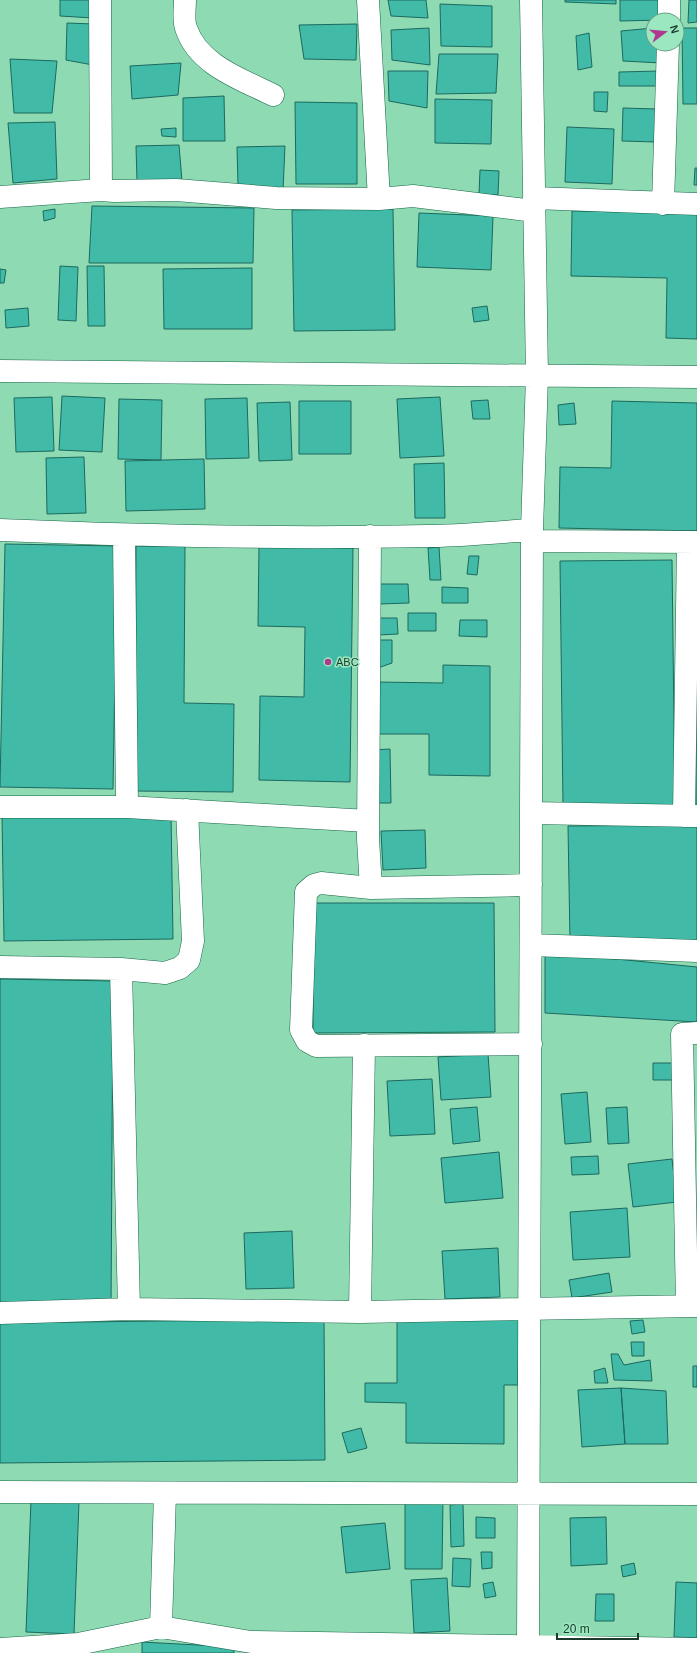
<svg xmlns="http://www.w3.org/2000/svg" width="697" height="1653" font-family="Helvetica,sans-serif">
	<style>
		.building { fill: #41bba8; stroke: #1c695e }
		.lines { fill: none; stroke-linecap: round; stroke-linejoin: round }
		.street-casing { stroke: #146746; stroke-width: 23 }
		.street { stroke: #fff; stroke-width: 22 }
		.poi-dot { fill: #b0398f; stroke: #9be7bf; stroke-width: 1.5 }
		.labels { text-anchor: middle; stroke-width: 3; stroke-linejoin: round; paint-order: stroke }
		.poi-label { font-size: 11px; fill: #1c3b2c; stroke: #9be7bf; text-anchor: start }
	</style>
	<rect width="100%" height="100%" fill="#8edab3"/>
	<path class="building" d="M60,0H92L93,18L60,16Z
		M388,0H426L428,18L391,16Z
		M565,0H616V4L565,2Z
		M620,0H662V20L620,21Z
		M689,0H697V22L688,23Z
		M440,4L492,6V47L441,46Z
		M67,23L94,24L93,65L66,60Z
		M357,24L356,60L304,59L299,25Z
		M429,28L430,65L392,60L391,30Z
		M653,28V44H661V63L623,61L621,31Z
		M682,28H697V104H683Z
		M589,33L592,67L578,70L576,36Z
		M439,54H498L496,93L436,94Z
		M10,59L57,61L52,113H14Z
		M181,63L178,95L132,99L130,66Z
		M388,71H428L427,108L389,101Z
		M659,71L660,86H619V72Z
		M594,92H608L607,112L594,111Z
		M224,96L225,141H183V98Z
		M435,99L492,100L491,144L435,143Z
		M295,102L357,103V184H296Z
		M623,108L657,109L656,142L622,141Z
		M55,122L57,179L13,183L8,123Z
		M567,127L614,129L612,184L565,182Z
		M176,128V137L162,136L161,129Z
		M179,145L182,181H137L136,146Z
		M285,146L283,190L238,185L237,147Z
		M695,168H697V185H694Z
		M480,170L499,171L498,195L479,194Z
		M92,206L254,208L253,263H89Z
		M55,209V218L44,221L43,211Z
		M393,209L395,330L294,331L292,210Z
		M572,211L697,213V339L666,338L667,278L571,276Z
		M419,213L493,216L491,270L417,267Z
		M60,266L78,267L76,321L58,320Z
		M87,266H104L105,326H88Z
		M252,268V329H164L163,269Z
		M0,269L6,270L4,283H0Z
		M487,306L489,320L474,322L472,308Z
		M28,308L29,326L6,328L5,310Z
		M62,396L105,398L102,452L59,450Z
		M52,397L54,451L16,452L14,398Z
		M440,397L444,456L400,458L397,399Z
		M247,398L249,458L206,459L205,399Z
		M119,399L162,400L161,460L118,459Z
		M488,400L490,419H473L471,401Z
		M299,401H351V454H299Z
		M612,401L697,403V531L559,528L560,467L611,468Z
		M290,402L292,460L259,461L257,403Z
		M574,403L576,424L559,425L558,405Z
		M84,457L86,513L47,514L46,458Z
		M204,459L205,509L126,511L125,461Z
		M444,463L445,518H415L414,464Z
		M5,544L117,546L113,789L0,787Z
		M136,546H185L184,703L234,704L233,792L135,791Z
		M259,546L353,548L350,782L259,780L260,696L304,697L305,627L258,626Z
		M439,547L441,580H430L428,548Z
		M469,556H479L477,575L467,574Z
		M672,560L675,805L563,806L560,561Z
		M697,561V808H694Z
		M379,584H408L409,603L380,604Z
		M442,587L468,588V603H442Z
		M408,613H436V631H408Z
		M378,618H397L398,634L378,635Z
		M460,620H487V637L459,636Z
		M378,640H392V663L378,668Z
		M443,665L490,666V776L429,775V734H377L378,682L443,683Z
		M390,749L391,803H373L372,750Z
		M171,814L173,939L4,941L2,817Z
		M697,825V941L570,942L568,826Z
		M425,830L426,868L383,870L381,831Z
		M313,903H494L495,1032L313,1033Z
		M545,952L697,967V1022L545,1013Z
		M0,979L113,981L111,1309L0,1308Z
		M488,1054L491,1097L441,1100L438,1057Z
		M653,1063H673V1080H653Z
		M432,1079L435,1134L390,1136L387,1081Z
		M587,1092L591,1142L565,1144L561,1094Z
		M477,1107L480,1141L453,1144L450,1109Z
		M627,1107L629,1143L608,1144L606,1108Z
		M499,1152L503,1198L445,1203L441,1158Z
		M598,1156L599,1174L572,1175L571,1157Z
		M672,1159L677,1202L633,1207L628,1164Z
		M627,1208L630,1257L573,1260L570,1212Z
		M292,1231L294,1288L246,1289L244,1233Z
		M498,1248L500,1297L445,1299L442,1251Z
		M609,1273L612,1292L572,1298L569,1280Z
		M397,1318H519L518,1385H504V1444L406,1443V1403L365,1402V1383H397Z
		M324,1319L325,1460L0,1463V1323Z
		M643,1320L645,1332L632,1334L630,1321Z
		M631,1342H644V1356H632Z
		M611,1354H618L624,1365L650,1360L652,1381L614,1380Z
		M693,1366H697V1387H693Z
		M605,1368L608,1383H595L594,1371Z
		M621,1388L625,1444L582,1447L578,1390Z
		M621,1388L666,1391L668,1444H625Z
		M361,1428L367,1448L348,1453L342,1433Z
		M405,1499H443L442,1569H405Z
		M31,1500L79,1502L74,1634L26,1632Z
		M463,1504L464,1546L451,1547L450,1505Z
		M476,1517L495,1518V1538H476Z
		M606,1517L607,1564L571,1566L570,1518Z
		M385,1523L390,1569L346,1573L341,1527Z
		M481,1552H492V1568L482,1569Z
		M453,1558L471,1559L470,1587L452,1586Z
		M634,1563L636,1574L623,1577L621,1566Z
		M447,1578L450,1631L414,1633L411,1580Z
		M493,1582L496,1596L485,1598L483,1584Z
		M676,1582L697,1583V1638L674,1637Z
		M596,1594H614V1621H595Z
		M142,1642L234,1647V1653H142Z"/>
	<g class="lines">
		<defs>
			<path id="street" d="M100,0L101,190
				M185,0C185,8 183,20 186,28C198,65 241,79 273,95
				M368,0L379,199
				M669,20V0
				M0,197L101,190L114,191L176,190L276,198L379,199L413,196L534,211
				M534,198L697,204
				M663,204L668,44
				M0,371L697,377
				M0,530C142,536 284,539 426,536C461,536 497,532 532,530
				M124,535L127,807
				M370,536L368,839L371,888L531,885
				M532,541L697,542
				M0,807H127L368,821
				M531,813L697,816
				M684,816L688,542
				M371,888L321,883L314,885L306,892L301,1030L307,1041L316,1046L531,1044
				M531,945L697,951
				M0,967L121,969L165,973L180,968L189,960L193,941L187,810
				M121,969L129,1309
				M687,1306L682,1034L697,1033
				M360,1312L364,1045
				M0,1313L129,1309L360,1312L697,1306
				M0,1492L697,1494
				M165,1493L161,1627L251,1642L697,1649
				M0,1649L78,1644L161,1627
				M528,1653L532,530L537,376L531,0"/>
		</defs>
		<use href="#street" class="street-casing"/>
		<use href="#street" class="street"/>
	</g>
	<circle class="poi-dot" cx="328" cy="662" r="4"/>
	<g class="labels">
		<g class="poi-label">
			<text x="336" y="666">ABC</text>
		</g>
	</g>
	<g transform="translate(665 32) rotate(74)"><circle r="19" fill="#9be7bf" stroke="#68a284"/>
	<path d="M0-3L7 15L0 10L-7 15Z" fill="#b0398f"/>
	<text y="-6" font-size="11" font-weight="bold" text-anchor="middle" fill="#1c3b2c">N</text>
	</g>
	<path d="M557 1633v6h81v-6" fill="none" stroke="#1c3b2c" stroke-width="2"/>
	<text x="563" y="1633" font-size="12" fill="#1c3b2c" stroke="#9be7bf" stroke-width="3" paint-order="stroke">20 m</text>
</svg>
